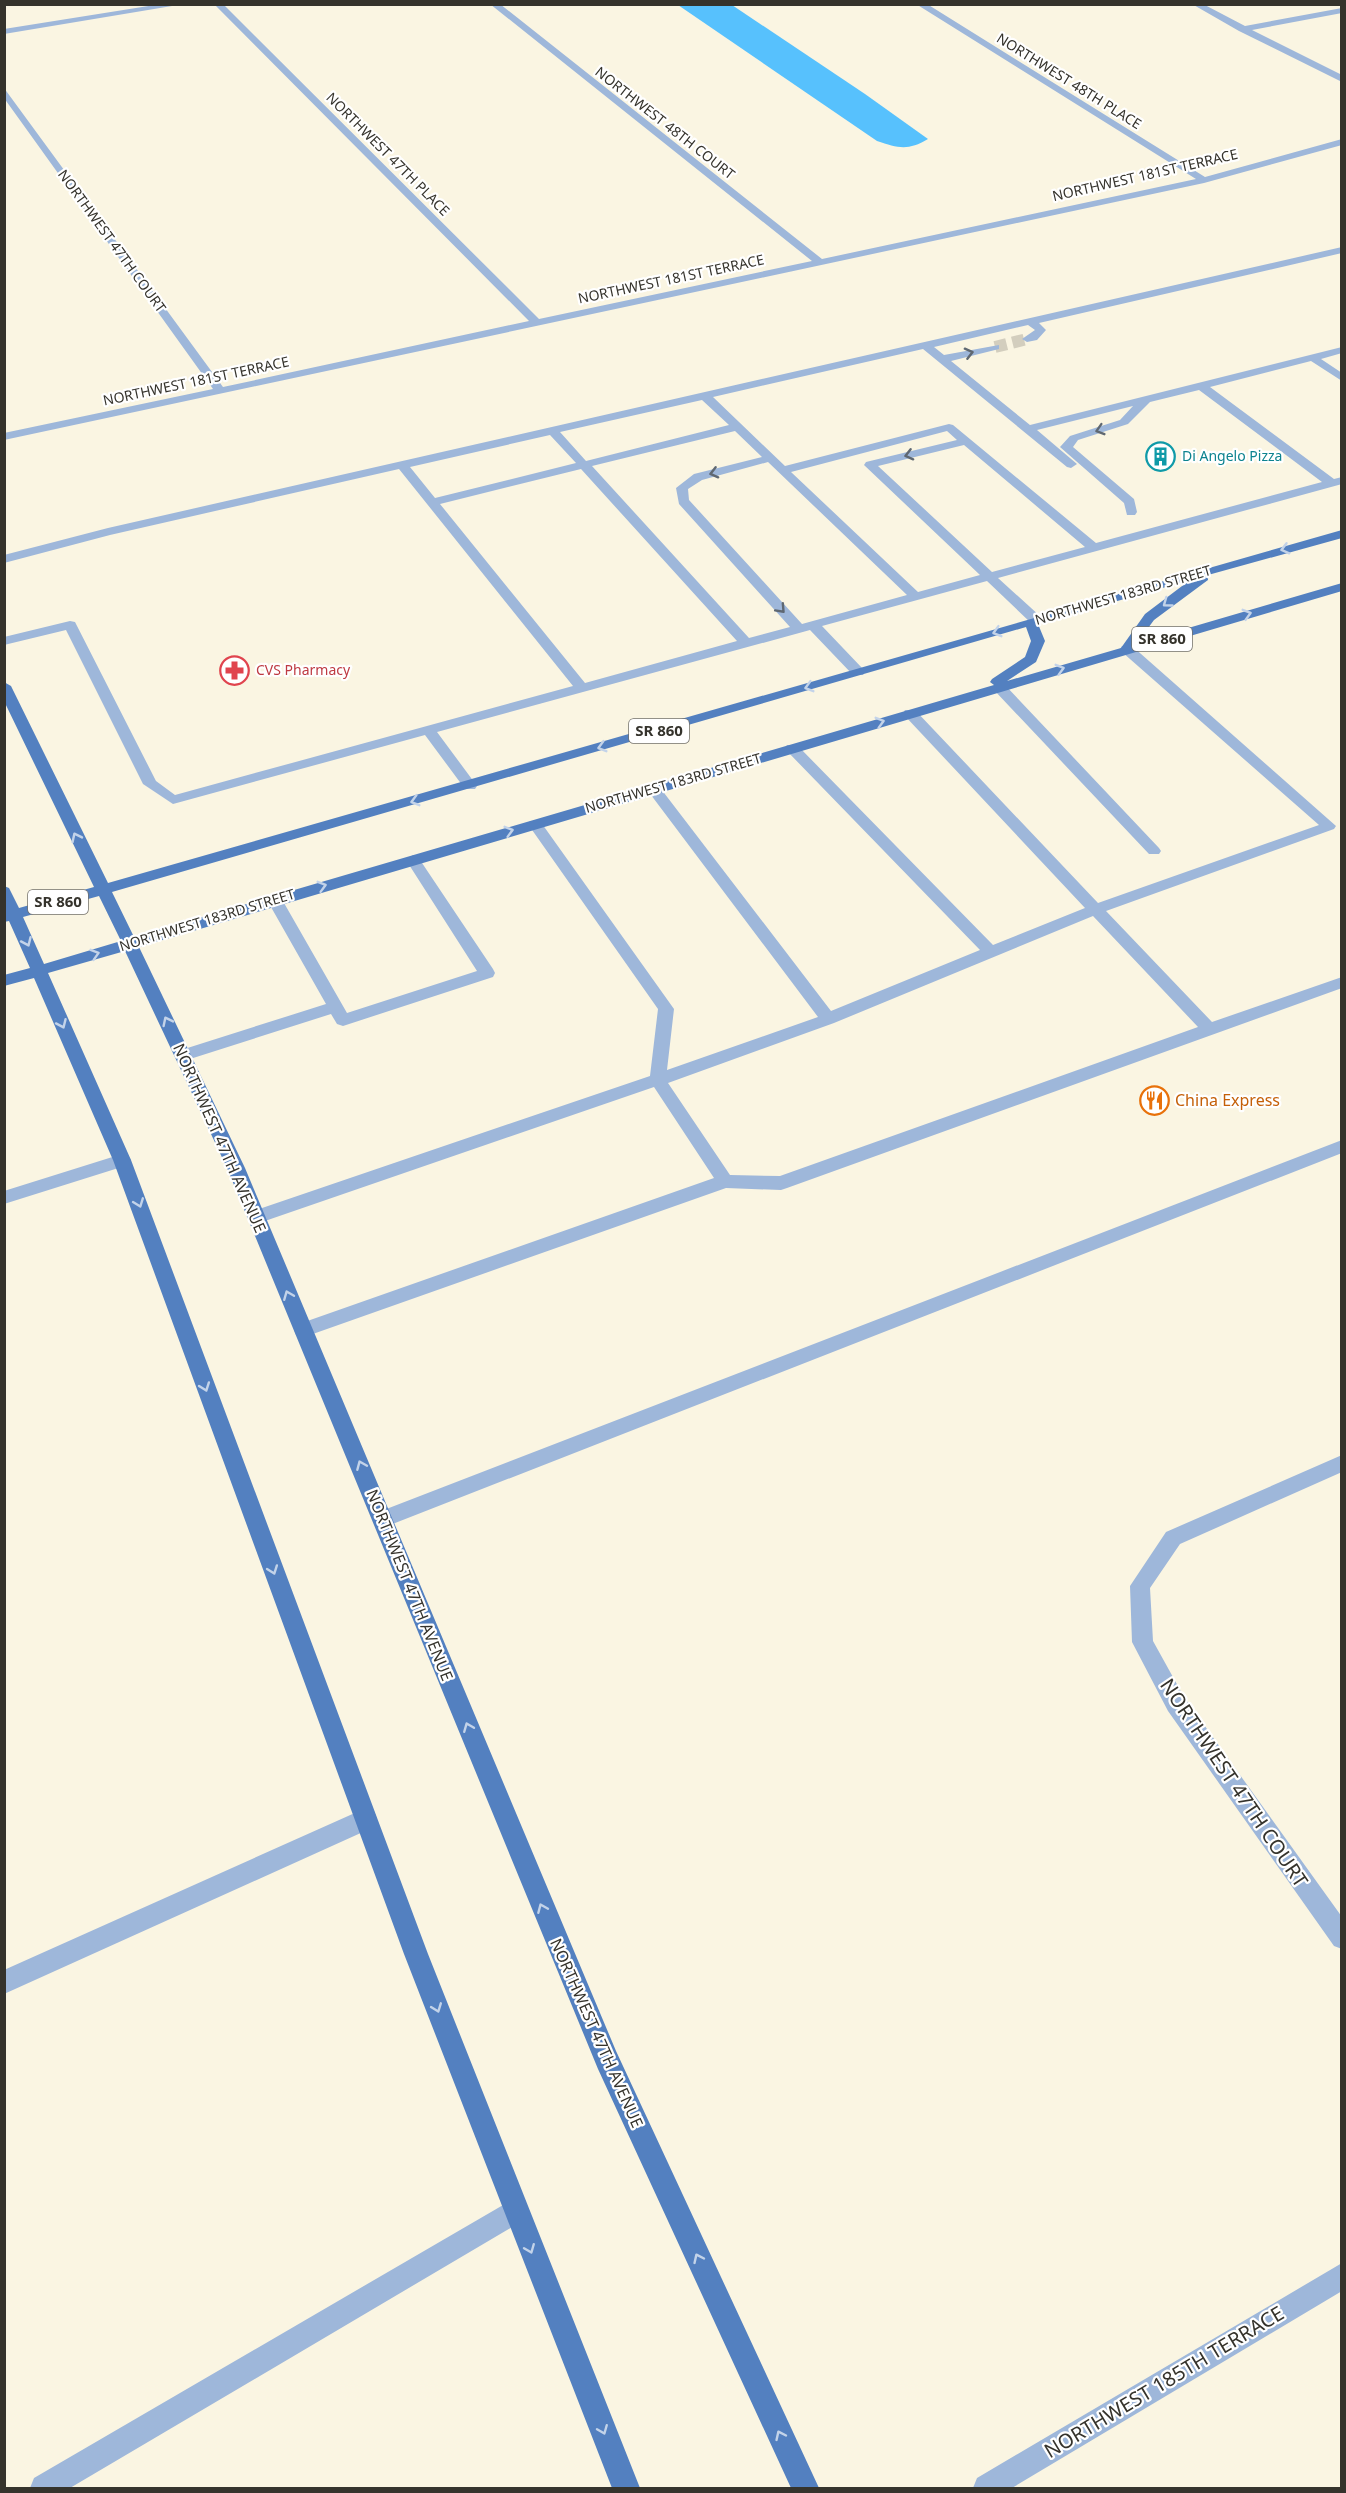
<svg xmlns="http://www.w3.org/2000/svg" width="1346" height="2493" font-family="'Noto Sans',sans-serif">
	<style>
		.water { fill: #57c1fd }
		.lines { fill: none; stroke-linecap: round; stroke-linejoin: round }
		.minor-tunnel { stroke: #d3cebe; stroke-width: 12; stroke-dasharray: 12 6; stroke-linecap: butt }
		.minor { fill: #9eb7da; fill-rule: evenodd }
		.major { fill: #5380c0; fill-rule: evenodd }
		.oneway { stroke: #5f6872 }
		.oneway2 { stroke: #c3d3e9 }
		.labels { text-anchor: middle; stroke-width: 4.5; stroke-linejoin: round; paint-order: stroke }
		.far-street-label { font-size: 14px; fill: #35332c; stroke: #fff }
		.far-culture-label { font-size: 14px; fill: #0d838f; stroke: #fff; text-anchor: start }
		.far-health-label { font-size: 14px; fill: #be3a42; stroke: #fff; text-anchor: start }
		.shield { fill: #fff; stroke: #72706b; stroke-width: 1.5 }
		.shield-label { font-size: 15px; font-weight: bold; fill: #35332c }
		.food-label { font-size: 16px; fill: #c56008; stroke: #fff; text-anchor: start }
		.street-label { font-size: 16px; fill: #35332c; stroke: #fff }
		.near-street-label { font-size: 20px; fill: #35332c; stroke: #fff }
	</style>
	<rect width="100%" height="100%" fill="#faf5e2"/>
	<path class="water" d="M678,5H732L865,94L928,139C908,151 898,148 877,141Z"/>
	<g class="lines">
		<path class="minor-tunnel" d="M995,347L1027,339"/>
		<path class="minor" d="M161,4H184L4,34V29Z
			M214,4H223L539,319L812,261L490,4H500L822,259L1196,179L916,4H927L1205,177L1342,139V145L1204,183L4,440V433L213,389L4,98V88L223,387L529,321Z
			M1192,4H1203L1245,26L1342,8V13L1252,30L1342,75V82L1239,31Z
			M1342,247V253L1039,323L1046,330L1037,340L1027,342L1022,339L1035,330L1028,325L934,347L944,355L999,345V349L951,361L1030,425L1342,347V353L1321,359L1342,373V381L1311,361L1210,387L1334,479L1342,477V484L998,578L1041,617L1043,620L1041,623H1031L987,581L822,626L863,669L865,672L863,675H853L810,630L437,732L477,786L475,789H465L425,735L173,804L143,784L66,630L4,645V637L70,621L75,622L156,781L175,795L573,686L399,469L110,535L4,563V555L108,528ZM923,349L1067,467L1071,468L1077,464L1037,430L1133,406L1120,420L1070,436L1060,447L1124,503L1127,515H1135L1137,512L1134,499L1073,447L1078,440L1128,424L1150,402L1199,390L1322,482L1096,543L953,425L949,424L785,466L713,397ZM702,400L729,425L586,461L560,432ZM735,431L762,457L694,474L676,488L679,504L790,627L749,638L592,466ZM947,431L957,440L866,462L864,465L980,575L918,592L791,472ZM550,435L576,463L435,498L410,467ZM964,445L1085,547L992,572L878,466ZM768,462L907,595L802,624L689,500L688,489L702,480ZM581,469L737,641L585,683L440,504Z
			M1127,645L1132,646L1336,826L1334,829L1106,911L1212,1022L1342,977V988L787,1188L781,1190L726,1188L310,1335L303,1337L296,1335L294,1330L296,1325L714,1178L654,1087L262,1222L256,1224L250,1222L247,1217L250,1212L650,1076L658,1009L530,827L528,824L530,821H540L674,1009L667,1070L818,1017L648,791L646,788L648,785H658L831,1011L980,950L787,751L785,748L787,745H797L993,945L1085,908L905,716L903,713L905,710H915L1098,903L1319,825L1122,652L1120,649L1122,646ZM1093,916L1198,1027L780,1176L730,1175L668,1083L834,1023Z
			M999,683L1004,684L1159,848L1161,851L1159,854H1149L994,690L992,687Z
			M413,855L418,857L493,969L495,973L493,977L343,1026L337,1024L331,1014L190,1059H178L176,1055L178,1051L326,1004L267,900L270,896H280L347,1013L477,971L406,860Z
			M1342,1140V1153L390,1525L383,1528L376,1525L373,1519L376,1513Z
			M122,1154L128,1155L131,1160L128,1165L4,1204V1191Z
			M1342,1455V1472L1180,1544L1150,1588L1153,1641L1184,1697L1342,1917V1949L1334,1946L1168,1711L1132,1642L1130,1586L1166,1532Z
			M366,1808L374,1811L377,1819L374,1827L4,1994V1970Z
			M515,2198L524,2202L528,2211L524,2220L70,2488H30L34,2478Z
			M1342,2263V2291L1012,2488H973L977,2478Z"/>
		<path class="major" d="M1342,530V538L1208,575V580L1154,620L1137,643L1342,583V591L139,947L245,1168L616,2051L819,2488H791L598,2069L227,1168L125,951L48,973L131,1160L428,1954L640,2488H612L404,1954L113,1160L34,978L4,986V975L30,968L9,921L4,922V886L9,888L19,908L94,887L4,701V682L11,686L108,883ZM1190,580L1145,614L1121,648L1007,681L1036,662L1045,641L1038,624ZM1026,627L1031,641L1025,657L992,679L990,682L994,685L134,937L112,892ZM99,896L121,941L44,964L23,917Z"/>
	</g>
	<defs><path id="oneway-chevron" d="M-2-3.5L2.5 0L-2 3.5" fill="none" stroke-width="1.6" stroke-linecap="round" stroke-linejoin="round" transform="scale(1.5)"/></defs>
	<g class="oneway">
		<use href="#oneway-chevron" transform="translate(969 353) rotate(-14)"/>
		<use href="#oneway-chevron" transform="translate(1100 430) rotate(163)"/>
		<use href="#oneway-chevron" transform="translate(909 455) rotate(166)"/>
		<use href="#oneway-chevron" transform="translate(714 473) rotate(166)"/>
		<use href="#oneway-chevron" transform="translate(781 609) rotate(47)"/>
	</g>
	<g class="oneway2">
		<use href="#oneway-chevron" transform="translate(1285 549) rotate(165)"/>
		<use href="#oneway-chevron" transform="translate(1167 603) rotate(144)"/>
		<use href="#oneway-chevron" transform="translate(1247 614) rotate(-16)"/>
		<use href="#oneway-chevron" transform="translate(997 632) rotate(164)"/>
		<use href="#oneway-chevron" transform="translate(1060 669) rotate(-16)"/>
		<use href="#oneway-chevron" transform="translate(809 687) rotate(164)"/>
		<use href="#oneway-chevron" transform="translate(880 722) rotate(-16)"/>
		<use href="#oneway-chevron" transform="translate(602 747) rotate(164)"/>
		<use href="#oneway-chevron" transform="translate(415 801) rotate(164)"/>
		<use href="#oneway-chevron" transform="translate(509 831) rotate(-16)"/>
		<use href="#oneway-chevron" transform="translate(76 837) rotate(-116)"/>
		<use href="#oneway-chevron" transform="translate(322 886) rotate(-16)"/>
		<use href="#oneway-chevron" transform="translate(27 942) rotate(66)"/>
		<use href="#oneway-chevron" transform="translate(95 954) rotate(-17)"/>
		<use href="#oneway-chevron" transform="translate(167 1021) rotate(-116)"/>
		<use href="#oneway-chevron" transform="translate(62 1024) rotate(66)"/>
		<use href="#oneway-chevron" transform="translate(139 1203) rotate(69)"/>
		<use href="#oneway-chevron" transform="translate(288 1295) rotate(-112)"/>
		<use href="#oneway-chevron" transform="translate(205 1387) rotate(70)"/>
		<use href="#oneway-chevron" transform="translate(361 1465) rotate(-113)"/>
		<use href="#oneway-chevron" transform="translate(273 1570) rotate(70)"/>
		<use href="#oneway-chevron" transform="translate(468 1727) rotate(-112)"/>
		<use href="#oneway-chevron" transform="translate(542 1908) rotate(-113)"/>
		<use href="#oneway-chevron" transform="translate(437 2008) rotate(69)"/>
		<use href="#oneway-chevron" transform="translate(530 2249) rotate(68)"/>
		<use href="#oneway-chevron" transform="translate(698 2258) rotate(-115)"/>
		<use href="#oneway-chevron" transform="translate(603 2430) rotate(68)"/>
		<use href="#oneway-chevron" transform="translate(780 2435) rotate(-115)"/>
	</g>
	<defs>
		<symbol id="building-ring" viewBox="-11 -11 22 22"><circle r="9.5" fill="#fff" stroke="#0f9aa8" stroke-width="1.5"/><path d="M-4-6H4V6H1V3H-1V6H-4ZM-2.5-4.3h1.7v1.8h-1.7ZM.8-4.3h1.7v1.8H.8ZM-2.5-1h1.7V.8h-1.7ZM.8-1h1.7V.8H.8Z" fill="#0f9aa8"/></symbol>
		<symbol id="pharmacy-ring" viewBox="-11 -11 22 22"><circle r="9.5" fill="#fff" stroke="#e0444e" stroke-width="1.5"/><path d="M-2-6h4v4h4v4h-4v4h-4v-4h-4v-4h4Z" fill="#e0444e"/></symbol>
		<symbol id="restaurant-ring" viewBox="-11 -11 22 22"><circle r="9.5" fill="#fff" stroke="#e8710a" stroke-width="1.5"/><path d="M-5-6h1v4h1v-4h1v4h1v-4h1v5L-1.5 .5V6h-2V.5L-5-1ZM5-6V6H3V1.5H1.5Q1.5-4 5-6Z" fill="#e8710a"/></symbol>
	</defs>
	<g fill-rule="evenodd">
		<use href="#building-ring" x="1144" y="440" width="33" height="33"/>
		<use href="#pharmacy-ring" x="218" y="654" width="33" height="33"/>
		<use href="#restaurant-ring" x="1138" y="1084" width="33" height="33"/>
	</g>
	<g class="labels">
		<g class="far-street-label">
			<text transform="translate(1069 81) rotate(32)" y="5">NORTHWEST 48TH PLACE</text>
			<text transform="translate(665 123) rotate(38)" y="5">NORTHWEST 48TH COURT</text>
			<text transform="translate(388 154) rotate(45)" y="5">NORTHWEST 47TH PLACE</text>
			<text transform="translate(1145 175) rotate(-13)" y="5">NORTHWEST 181ST TERRACE</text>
			<text transform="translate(112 241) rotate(54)" y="5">NORTHWEST 47TH COURT</text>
			<text transform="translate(671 279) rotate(-12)" y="5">NORTHWEST 181ST TERRACE</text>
			<text transform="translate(196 381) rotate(-12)" y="5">NORTHWEST 181ST TERRACE</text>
			<text transform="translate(1123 595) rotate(-16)" y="5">NORTHWEST 183RD STREET</text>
			<text transform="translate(673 783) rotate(-16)" y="5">NORTHWEST 183RD STREET</text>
			<text transform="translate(207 920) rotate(-17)" y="5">NORTHWEST 183RD STREET</text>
		</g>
		<g class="far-culture-label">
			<text x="1182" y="461">Di Angelo Pizza</text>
		</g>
		<g class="far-health-label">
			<text x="256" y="675">CVS Pharmacy</text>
		</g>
		<g class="shield">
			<rect x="1132" y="627" width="60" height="24" rx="4.5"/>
			<rect x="629" y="719" width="60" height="24" rx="4.5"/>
			<rect x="28" y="890" width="60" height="24" rx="4.5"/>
		</g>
		<g class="shield-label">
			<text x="1162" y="644">SR 860</text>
			<text x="659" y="736">SR 860</text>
			<text x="58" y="907">SR 860</text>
		</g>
		<g class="food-label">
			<text x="1175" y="1106">China Express</text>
		</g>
		<g class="street-label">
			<text transform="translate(220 1138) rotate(66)" y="6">NORTHWEST 47TH AVENUE</text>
			<text transform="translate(410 1585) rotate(68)" y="6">NORTHWEST 47TH AVENUE</text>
			<text transform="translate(597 2033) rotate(66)" y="6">NORTHWEST 47TH AVENUE</text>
		</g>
		<g class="near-street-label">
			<text transform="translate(1234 1783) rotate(56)" y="7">NORTHWEST 47TH COURT</text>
			<text transform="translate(1164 2382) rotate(-31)" y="7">NORTHWEST 185TH TERRACE</text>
		</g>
	</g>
	<rect width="1346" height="2493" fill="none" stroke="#35332c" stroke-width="12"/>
</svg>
